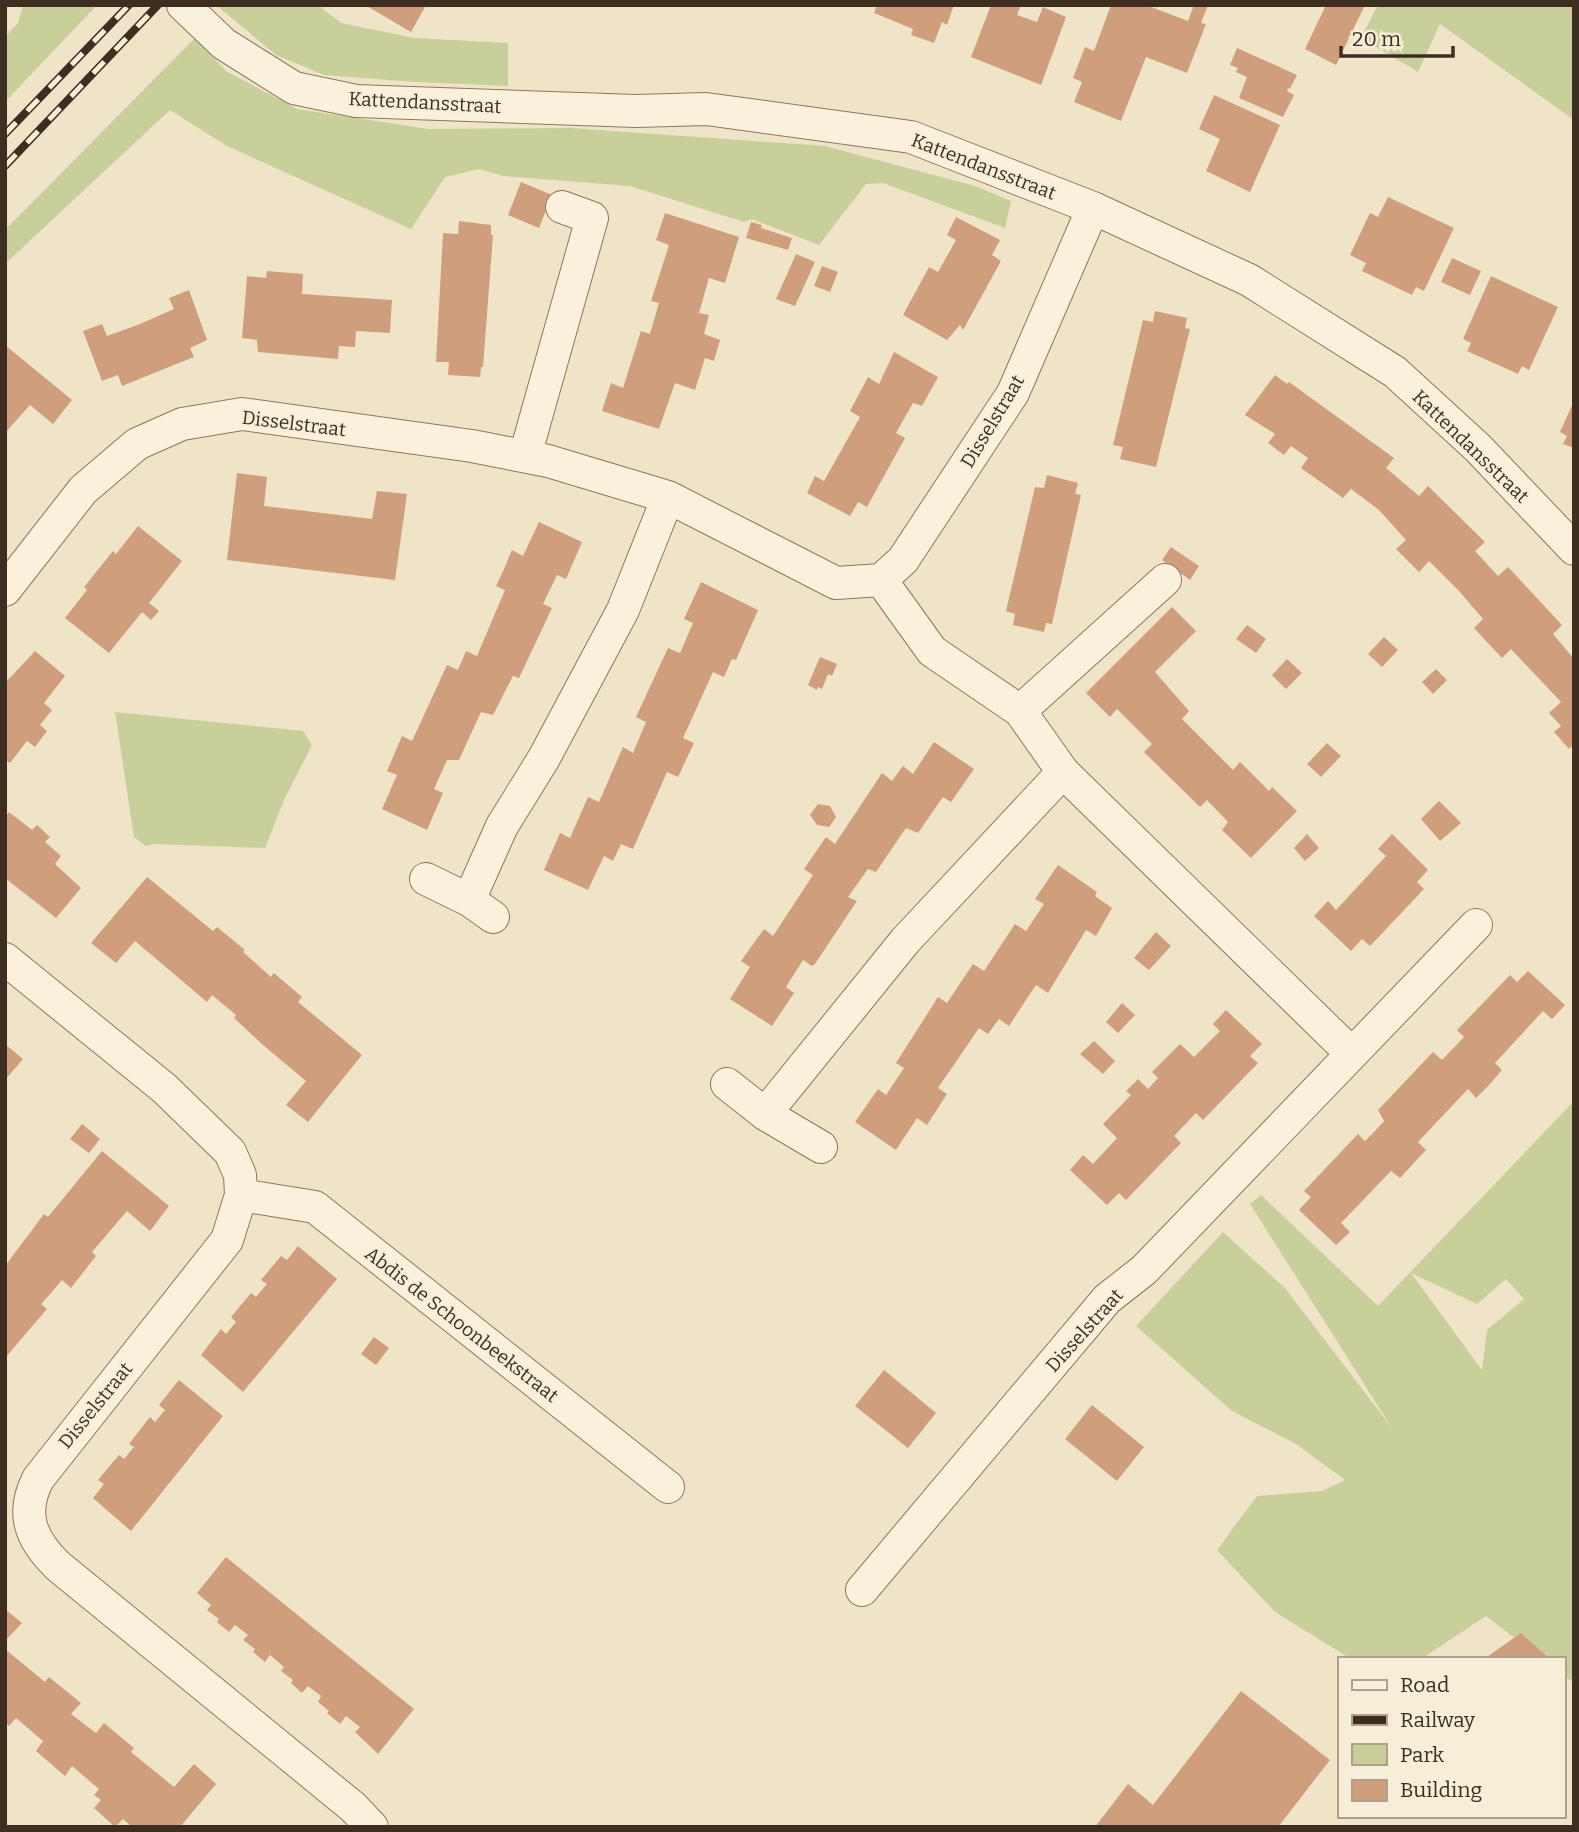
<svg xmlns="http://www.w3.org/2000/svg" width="1579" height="1832" font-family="Bitter,serif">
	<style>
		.green { fill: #c9cf9b; fill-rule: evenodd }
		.building { fill: #cf9f7d }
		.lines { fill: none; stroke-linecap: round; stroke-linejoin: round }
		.minor-casing { stroke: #8d765c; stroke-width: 34 }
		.minor { stroke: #faf1dc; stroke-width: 32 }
		.rail-casing { stroke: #3d2e20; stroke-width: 8 }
		.rail { stroke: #f7eed8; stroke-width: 5; stroke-dasharray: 16; stroke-linecap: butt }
		.labels { text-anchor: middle; stroke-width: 5; stroke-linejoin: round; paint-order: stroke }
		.street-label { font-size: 19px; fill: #3d2e20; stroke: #f7eed8 }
	</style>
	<rect width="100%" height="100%" fill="#f0e4c8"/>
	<path class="green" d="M23,5H97L5,102V37L18,23Z
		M216,5H318L341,23L414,38L508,43V86L415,82L324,75L276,55Z
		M1378,5H1574V120L1440,24L1418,72L1361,38Z
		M195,38L226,71L297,109L428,129L571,128L825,146L975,186L1011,201L1005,228L883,183L866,184L819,245L752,219L744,222L630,186L503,176L479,169L445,177L411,229L227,146L170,110L5,264V230Z
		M115,712L303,731L312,745L284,800L265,848L154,844L146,846L134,837Z
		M1574,1101V1683L1563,1675V1659H1542L1486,1616L1421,1659H1351L1275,1612L1217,1550L1257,1496L1322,1491L1345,1480L1296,1444L1232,1411L1136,1326L1223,1232L1285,1288L1392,1428L1250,1204L1261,1195L1378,1306ZM1411,1273L1477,1304L1506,1279L1524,1299L1487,1330L1482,1370Z"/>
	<path class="building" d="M365,5H426L411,32Z
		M877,5H954L947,25L942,22L934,43L911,35L913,29L874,13Z
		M991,5H1021L1017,15L1037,22L1043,7L1066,17L1041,85L971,57Z
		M1111,5H1146L1188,21L1194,5H1208L1201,23L1206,24L1187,73L1146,57L1121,121L1074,102L1082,82L1073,78L1085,47L1094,51Z
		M1326,5H1365L1336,65L1305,49Z
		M1237,48L1297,75L1290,89L1288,88L1287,91L1294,95L1283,117L1239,98L1247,77L1236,72L1238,68L1230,65Z
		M1214,95L1280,125L1250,192L1206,171L1220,139L1199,129Z
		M521,182L552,195L539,228L508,215Z
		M1388,197L1454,228L1424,291L1416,287L1412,295L1362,271L1366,263L1350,255L1370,213L1378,217Z
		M665,213L739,237L725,283L709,278L699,313L709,315L704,334L720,340L714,361L705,358L695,390L675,383L659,429L602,411L611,383L623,388L641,331L650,334L659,303L651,301L669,245L656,240Z
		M956,217L1000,240L992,255L1001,261L963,330L960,325L947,340L903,315L929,267L938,272L956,240L947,235Z
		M459,221L491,225V235H493L483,367H481L480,377L448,375L449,362H436L443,233L458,234Z
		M751,222L762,225L761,228L792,238L788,250L746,238Z
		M796,254L815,262L795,306L776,299Z
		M1452,258L1481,271L1470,295L1441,282Z
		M822,266L838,272L830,292L814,286Z
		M267,271L303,274L302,294L392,300L390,333L356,331L355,347L339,346L338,359L258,352L257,340L242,338L247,276L266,278Z
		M1491,276L1558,307L1529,370L1522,366L1518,374L1467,351L1471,343L1463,339Z
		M189,290L207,340L190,348L194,357L122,386L118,375L102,381L83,331L102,324L107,336L140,324L174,309L169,298Z
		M1155,311L1187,318L1185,328L1190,329L1156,467L1120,459L1123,447L1113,445L1143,320L1153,322Z
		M5,345L72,400L53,424L30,405L5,433Z
		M894,352L938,377L922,406L913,403L896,433L905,438L867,507L858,502L850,516L807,493L815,476L824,481L860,417L850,411L868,377L879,384Z
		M1275,375L1287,384L1289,382L1394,458L1386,468L1419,496L1428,486L1485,542L1475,551L1498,576L1508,567L1562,625L1553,634L1574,659V744L1569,749L1554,732L1561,726L1549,713L1561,702L1511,649L1502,658L1487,642L1474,628L1483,619L1460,592L1429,561L1419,572L1396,549L1406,540L1379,510L1351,489L1343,498L1301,468L1308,458L1291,446L1284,455L1268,443L1275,434L1245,415Z
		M1574,401V448L1563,444L1567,436L1560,432Z
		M237,473L267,477L264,506L372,519L377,491L407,494L395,580L227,560Z
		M1047,475L1078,483L1075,494L1081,495L1052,624L1046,623L1044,632L1013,625L1015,614L1006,611L1035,487L1044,488Z
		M539,522L582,542L566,579L557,575L543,604L552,608L519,678L513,676L493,715L481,712L459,760H447L434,789L443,793L427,830L382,809L397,775L387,771L402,736L412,741L447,665L458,670L466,651L477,656L505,590L496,586L504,569L512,550L523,556Z
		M138,526L182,561L149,603L159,611L151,620L142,612L109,653L65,618L87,590L84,587L113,551L116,554Z
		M1171,547L1199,566L1190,580L1162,560Z
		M701,582L758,610L736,660L732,659L724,677L713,672L683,738L694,743L678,777L667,772L633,849L621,844L613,861L604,856L588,890L544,870L560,833L570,838L588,797L599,802L623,747L633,753L646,722L636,717L668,648L680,653L693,623L684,619Z
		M1172,607L1196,631L1155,672L1189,711L1182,719L1233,770L1240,762L1269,791L1272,787L1297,811L1251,858L1222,830L1228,822L1207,800L1200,807L1144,752L1152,744L1117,709L1110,717L1086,693Z
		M1247,625L1266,639L1256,653L1236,639Z
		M1384,637L1398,650L1382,667L1368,654Z
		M35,651L65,676L44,703L52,710L40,725L47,731L35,747L27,741L10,763L5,760V683Z
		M820,657L837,664L832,676L828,674L822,689L818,687L817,690L808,685Z
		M1287,659L1302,673L1286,689L1272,675Z
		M1436,669L1447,680L1433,694L1422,682Z
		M934,742L974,769L951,802L943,797L918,833L906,828L876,872L868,869L848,897L857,901L815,964L812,966L803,960L786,987L794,993L772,1026L730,999L750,967L741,961L764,929L773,936L813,875L804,869L826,837L835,844L882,773L892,781L903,766L913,774Z
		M1327,743L1341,756L1321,777L1307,764Z
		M1439,801L1461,823L1440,841L1421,819Z
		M818,804L830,806L836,817L829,827L817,825L810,815Z
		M9,812L32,830L37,825L50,837L45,842L61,856L55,864L81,888L56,918L5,878V817Z
		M1307,834L1319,848L1305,861L1294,848Z
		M1392,834L1428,870L1417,882L1424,889L1370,946L1362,939L1351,951L1314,916L1328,901L1336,910L1386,856L1378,849Z
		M1058,865L1097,892L1095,896L1112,908L1096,936L1086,930L1048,993L1036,985L1009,1026L999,1019L988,1034L979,1028L938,1088L947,1094L927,1125L917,1118L896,1150L855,1122L878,1089L886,1095L904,1068L896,1063L938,997L947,1003L973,964L984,971L1015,924L1026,931L1044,904L1035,899Z
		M147,877L213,931L217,927L245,950L243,952L271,977L274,973L302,997L298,1002L362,1055L308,1122L286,1105L306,1081L263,1045L234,1018L236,1015L212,995L207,1002L135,941L116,963L91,943Z
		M1156,932L1171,946L1149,970L1134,958Z
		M1528,971L1565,1005L1552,1019L1543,1011L1495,1063L1502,1070L1490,1084L1476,1098L1468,1089L1418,1142L1426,1150L1400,1178L1391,1171L1341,1223L1350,1232L1336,1245L1299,1210L1311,1197L1304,1191L1358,1134L1365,1141L1375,1131L1384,1121L1378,1110L1433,1052L1442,1060L1464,1037L1457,1030L1510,975L1517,982Z
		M1122,1003L1135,1015L1118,1033L1106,1022Z
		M1226,1010L1262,1044L1250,1056L1258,1063L1203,1120L1196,1113L1174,1136L1181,1143L1126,1200L1119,1193L1107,1205L1070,1170L1083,1155L1093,1164L1117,1138L1103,1124L1131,1095L1126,1091L1138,1079L1148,1089L1158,1078L1152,1072L1180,1044L1194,1057L1220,1031L1213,1024Z
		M1094,1041L1115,1061L1103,1074L1080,1054Z
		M5,1044L23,1059L5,1080Z
		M82,1124L100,1139L89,1153L70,1139Z
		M102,1151L169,1206L150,1231L127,1211L92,1252L96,1256L71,1288L62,1280L51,1293L41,1304L47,1309L5,1358V1266L44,1214L48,1217Z
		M298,1246L337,1279L243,1392L201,1355L221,1329L226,1334L236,1322L231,1317L251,1293L256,1297L267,1284L261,1280L281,1256L287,1260Z
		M374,1337L389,1348L376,1365L361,1354Z
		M884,1370L936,1413L908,1448L855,1406Z
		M179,1380L223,1416L131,1531L93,1498L104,1484L98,1480L119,1455L124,1459L134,1447L129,1444L150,1417L155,1422L165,1410L159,1405Z
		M1092,1405L1144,1447L1117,1481L1065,1439Z
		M226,1557L414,1709L378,1754L355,1732L360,1727L346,1716L340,1724L327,1713L329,1711L318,1702L321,1696L308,1686L302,1693L291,1683L293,1680L281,1671L284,1667L270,1655L265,1662L253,1652L255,1649L243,1640L248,1635L235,1625L229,1632L217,1622L219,1619L207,1610L211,1605L197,1593Z
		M5,1609L22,1623L5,1641Z
		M1521,1633L1550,1659H1484Z
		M5,1649L45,1682L49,1677L81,1703L71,1714L96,1733L104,1723L134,1748L131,1752L174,1787L194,1764L216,1784L180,1827H132L123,1819L115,1827L94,1808L101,1800L94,1795L99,1789L72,1766L65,1776L36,1751L43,1741L16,1718L9,1726L5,1722Z
		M1241,1691L1330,1760L1278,1827H1095L1128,1784L1153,1805Z"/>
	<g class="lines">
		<defs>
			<path id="minor" d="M183,5L224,44L294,88L356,101L636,111L706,109L911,137L1093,208L1249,280L1395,372L1478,448L1574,549
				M525,456L592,218L562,207
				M881,580L932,651L1020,711L1063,772L1351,1053
				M5,590L83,490L137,444L182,424L242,414L472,446L548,461L668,497L836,583L881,580L903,560L1013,393L1093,208
				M1020,711L1165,580
				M426,879L469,900L493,917
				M469,900L502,826L544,758L623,610L668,497
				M5,959L164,1088L230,1152L240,1175L241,1195L227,1240L38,1479C20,1514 31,1540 58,1566L353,1807L372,1827
				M727,1084L765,1114L821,1147
				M765,1114L905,941L1063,772
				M241,1195L315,1207L668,1487
				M862,1590L1107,1299L1144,1270L1476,925"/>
		</defs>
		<use href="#minor" class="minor-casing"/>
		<use href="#minor" class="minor"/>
		<defs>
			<path id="rail" d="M5,134L129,5
				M5,166L158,5"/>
		</defs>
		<use href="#rail" class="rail-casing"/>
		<use href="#rail" class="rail"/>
	</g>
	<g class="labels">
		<g class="street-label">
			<text transform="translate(425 102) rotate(3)" y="7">Kattendansstraat</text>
			<text transform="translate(984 166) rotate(21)" y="7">Kattendansstraat</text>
			<text transform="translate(992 421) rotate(-59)" y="7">Disselstraat</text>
			<text transform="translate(294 423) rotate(7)" y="7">Disselstraat</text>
			<text transform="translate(1471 446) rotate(44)" y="7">Kattendansstraat</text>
			<text transform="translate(462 1324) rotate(38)" y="7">Abdis de Schoonbeekstraat</text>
			<text transform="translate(1084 1330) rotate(-48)" y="7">Disselstraat</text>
			<text transform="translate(95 1405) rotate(-51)" y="7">Disselstraat</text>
		</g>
	</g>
	<rect width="1579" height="1832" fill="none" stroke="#3d2e20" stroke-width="14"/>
	<rect x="1338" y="1657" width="228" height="161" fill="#f7eed8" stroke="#ada18e" stroke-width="2"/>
	<rect x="1352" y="1680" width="35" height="10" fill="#faf1dc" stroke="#ada18e" stroke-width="2"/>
	<text x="1400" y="1692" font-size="21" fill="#3d2e20">Road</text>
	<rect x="1352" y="1715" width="35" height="10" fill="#3d2e20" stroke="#ada18e" stroke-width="2"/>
	<text x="1400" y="1727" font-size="21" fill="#3d2e20">Railway</text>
	<rect x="1352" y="1744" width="35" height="21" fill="#c9cf9b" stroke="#ada18e" stroke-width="2"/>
	<text x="1400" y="1762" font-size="21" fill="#3d2e20">Park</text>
	<rect x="1352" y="1780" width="35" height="21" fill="#cf9f7d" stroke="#ada18e" stroke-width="2"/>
	<text x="1400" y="1797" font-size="21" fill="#3d2e20">Building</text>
	<path d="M1341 46v10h112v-10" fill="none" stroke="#3d2e20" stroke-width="3.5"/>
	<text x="1352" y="46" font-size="21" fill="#3d2e20" stroke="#f7eed8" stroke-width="5" paint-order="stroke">20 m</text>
</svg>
